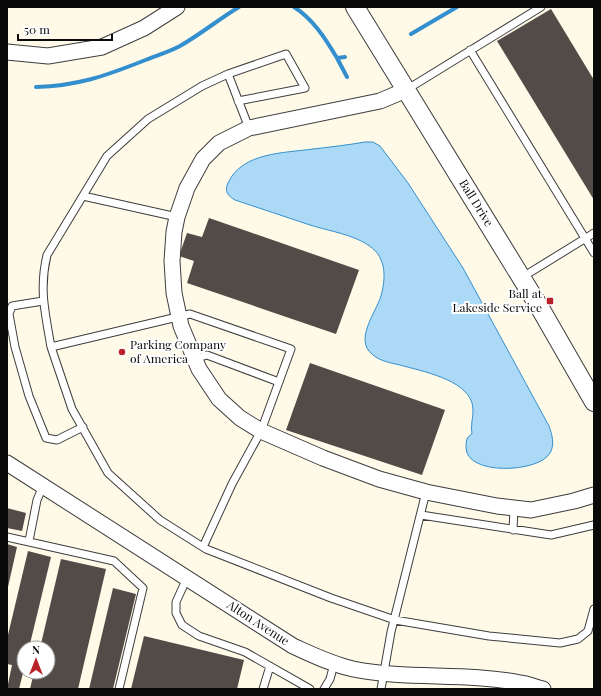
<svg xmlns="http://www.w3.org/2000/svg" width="601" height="696" font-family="'Playfair Display',serif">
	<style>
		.water { fill: #acdaf6; stroke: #338fce }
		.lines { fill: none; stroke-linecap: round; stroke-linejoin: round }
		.stream { stroke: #338fce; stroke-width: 4 }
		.building { fill: #534b47 }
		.service-casing { stroke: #3d3d3d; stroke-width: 9 }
		.minor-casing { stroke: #3d3d3d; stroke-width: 17 }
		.tertiary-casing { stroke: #3d3d3d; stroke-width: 20 }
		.service { stroke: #fff; stroke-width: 7 }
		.minor { stroke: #fff; stroke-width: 15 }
		.tertiary { stroke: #fff; stroke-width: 18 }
		.poi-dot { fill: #ba2229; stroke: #fff; stroke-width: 1.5 }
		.labels { text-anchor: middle; stroke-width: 4; stroke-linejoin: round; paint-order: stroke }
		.street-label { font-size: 12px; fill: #0a0a0a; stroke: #fff }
		.poi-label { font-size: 12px; fill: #0a0a0a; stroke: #fff; text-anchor: end }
	</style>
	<rect width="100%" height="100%" fill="#fffae8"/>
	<path class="water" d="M365,142H373L380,146L408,183L463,268L549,426C552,434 555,445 550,453C539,473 465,476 466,447C466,444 466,440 468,437C469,436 471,435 472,433C470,423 475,414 472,403C465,379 421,371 400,365C391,363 379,361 372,354C354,340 376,312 381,296C384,285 386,270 381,260C378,251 368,244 359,240C344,233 326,230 310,225C285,217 260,208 235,200C228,196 224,191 228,183C242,152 285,153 313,149C330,147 348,145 365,142Z"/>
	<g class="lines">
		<path class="stream" d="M294,7C313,19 325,38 337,58L345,57
			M411,34L457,7
			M337,58L347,77
			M36,87C77,86 105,76 143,61C155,56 169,52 180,46C201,34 219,19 239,7"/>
	</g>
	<path class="building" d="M551,9L594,80V200L497,41Z
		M209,218L359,270L336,334L187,283L194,261L179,256L187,233L202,237Z
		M310,363L445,410L422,475L286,430Z
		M7,508L26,513L22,531L7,528Z
		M7,544L17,547L8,587H7Z
		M28,551L51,557L29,648H24V669L19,689H7L12,665L7,664V639Z
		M61,559L106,569L78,689H30L34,672H48V648H40Z
		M113,588L136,594L113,689H89Z
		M144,636L244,660L237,689H131Z"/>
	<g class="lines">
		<defs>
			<path id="service" d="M470,50L594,253
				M228,74L286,54L305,88L238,101
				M406,90L541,7
				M83,196L177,217
				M521,278L594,233
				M43,301L12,306L9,314L15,347L29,396L46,438L57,440L83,427
				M51,347C45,312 39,289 47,255L107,156L148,119L202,86L228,74L249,128
				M194,359L207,355L279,382
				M421,515L551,535L594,525
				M513,530L514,508
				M7,537L114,561L143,588L119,689
				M29,541L37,500L43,486
				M203,547L232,484L261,431L291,349L190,314L51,347L72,409L108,473L160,520L206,549L331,598L395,620L489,636L560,643L578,639L588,631L594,609
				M187,578L176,602V613L182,625L199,636L245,652L310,689
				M263,689L270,666
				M324,689L330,679L334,664
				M381,689L391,632L426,492"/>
			<path id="minor" d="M7,52L48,56L102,47L144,28L177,7
				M406,90L380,101L249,128L219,143L203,159L187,188L177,217L174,232L172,261L174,293L181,326L199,369L219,399L240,418L261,431L323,458L379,479L426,492L497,506L531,510L574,501L594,495
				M7,463L293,646C313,655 331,664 353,669C408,680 465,672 520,683C528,684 535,687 543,689"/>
			<path id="tertiary" d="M355,7L540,308L594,402"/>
		</defs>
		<use href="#service" class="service-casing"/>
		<use href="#minor" class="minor-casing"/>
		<use href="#tertiary" class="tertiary-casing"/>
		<use href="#service" class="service"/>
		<use href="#minor" class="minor"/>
		<use href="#tertiary" class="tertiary"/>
	</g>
	<g class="poi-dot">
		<rect x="546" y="297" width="8" height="8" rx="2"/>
		<circle cx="122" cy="352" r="4"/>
	</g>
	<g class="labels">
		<g class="street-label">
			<text transform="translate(476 203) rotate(58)" y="4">Ball Drive</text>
			<text transform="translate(258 623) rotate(33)" y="4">Alton Avenue</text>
		</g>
		<g class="poi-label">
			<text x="542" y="298">Ball at<tspan x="542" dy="14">Lakeside Service</tspan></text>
			<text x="130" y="349" text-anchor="start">Parking Company<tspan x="130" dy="14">of America</tspan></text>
		</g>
	</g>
	<rect width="601" height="696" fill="none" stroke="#0a0a0a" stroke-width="16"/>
	<g transform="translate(36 660)"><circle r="19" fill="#ffffff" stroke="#9d9d9d"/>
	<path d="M0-3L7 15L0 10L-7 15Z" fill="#ba2229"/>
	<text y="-6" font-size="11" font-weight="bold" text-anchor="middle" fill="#0a0a0a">N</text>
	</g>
	<path d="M18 34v6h94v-6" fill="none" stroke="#0a0a0a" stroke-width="2"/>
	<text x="24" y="34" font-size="12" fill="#0a0a0a" stroke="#ffffff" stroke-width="3" paint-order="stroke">50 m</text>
</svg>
